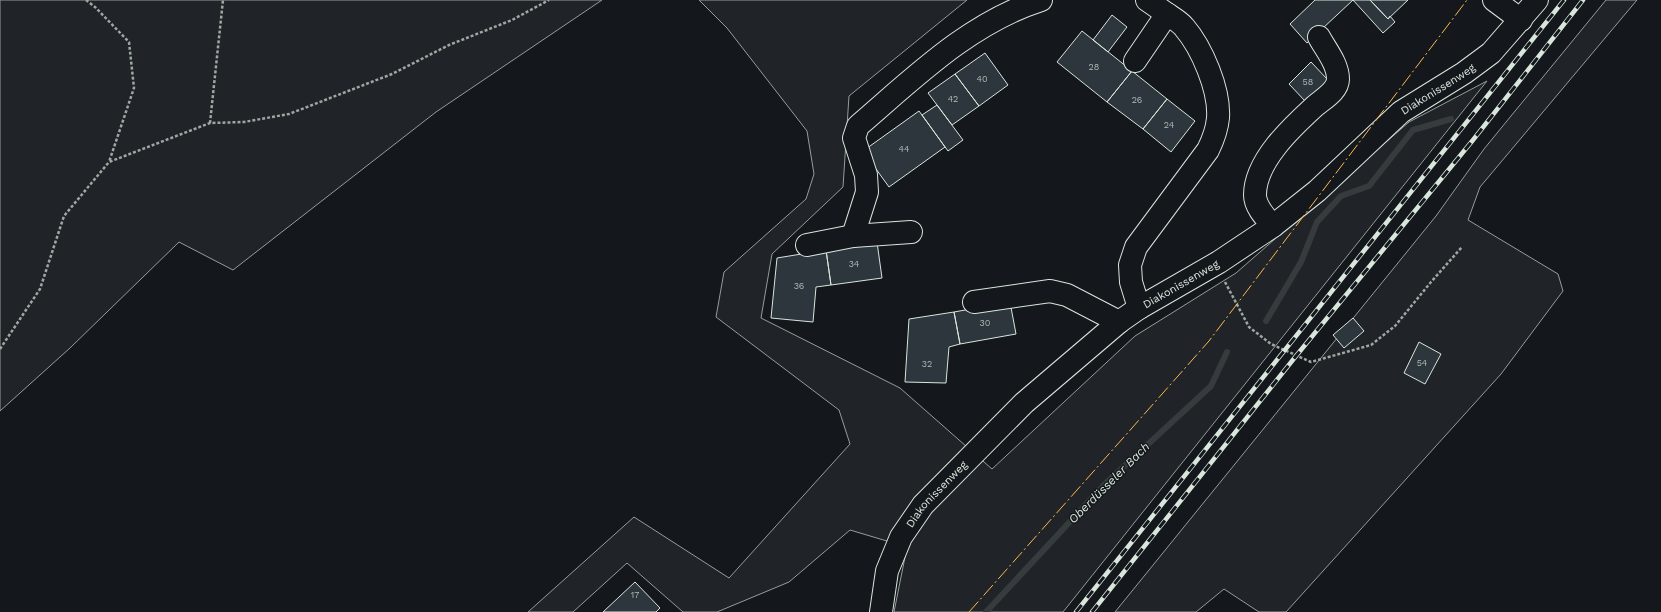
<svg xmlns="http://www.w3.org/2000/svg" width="1661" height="612" font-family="'Work Sans',sans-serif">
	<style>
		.green { fill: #202428; stroke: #939e99 }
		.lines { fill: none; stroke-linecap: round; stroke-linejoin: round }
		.stream { stroke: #363b3e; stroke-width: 6 }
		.building { fill: #2c363c; stroke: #d8e6dc }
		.minor-casing { stroke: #d8e6dc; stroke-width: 24 }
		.path { stroke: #9da8a2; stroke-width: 2.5; stroke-dasharray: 3 2; stroke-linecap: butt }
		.minor { stroke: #14181c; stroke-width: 22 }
		.rail-casing { stroke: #d8e6dc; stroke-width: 4.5 }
		.rail { stroke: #14181c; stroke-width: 3; stroke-dasharray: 9; stroke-linecap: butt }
		.power { stroke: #ffb74d; stroke-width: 1; stroke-dasharray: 14 3 2 3; stroke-linecap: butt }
		.labels { text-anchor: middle; stroke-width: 3; stroke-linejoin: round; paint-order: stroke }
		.number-label { font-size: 9px; fill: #adbab4 }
		.street-label { font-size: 11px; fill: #d8e6dc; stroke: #14181c }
		.water-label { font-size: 12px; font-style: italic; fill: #d8e6dc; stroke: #14181c }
	</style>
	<rect width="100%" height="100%" fill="#14181c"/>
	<path class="green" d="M0,0H602L436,112L233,270L179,242L70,348L0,411Z
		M699,0H967L849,96L843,187L772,254L761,318L900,388L992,469L1135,336L1236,273L1409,122L1487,81L1063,612H894L907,547L850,530L789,582L717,612H683L627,563L573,612H528L634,517L729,578L850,444L839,410L716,317L724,272L806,199L814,174L807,131L727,28Z
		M1606,0H1637L1480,187L1468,220L1558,274L1563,291L1501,374L1286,612H1259L1224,589L1196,612H1115L1436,216L1484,149Z"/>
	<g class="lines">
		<path class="stream" d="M1266,321L1301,262L1317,222L1341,196L1369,186L1413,130L1451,119
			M986,612L1105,484L1211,386L1227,352"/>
	</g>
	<path class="building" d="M1315,0H1353L1307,43L1290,24Z
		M1353,0H1370L1388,19L1390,16L1395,22L1383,33Z
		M1370,0H1408L1388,19Z
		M1112,15L1127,27L1108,52L1093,40Z
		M1082,31L1132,71L1107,102L1057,62Z
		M985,53L1008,85L979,106L955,74Z
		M1311,62L1328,80L1306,102L1289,84Z
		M1132,71L1167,99L1143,129L1107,102Z
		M955,74L979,106L952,125L928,93Z
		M1167,99L1195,121L1171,152L1143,129Z
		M937,105L963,140L948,151L922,115Z
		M919,111L945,147L889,187L863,151Z
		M877,242L882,278L831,285L826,250Z
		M826,250L831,285L816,287L813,322L771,318L777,258Z
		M1010,302L1016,334L960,344L954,312Z
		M954,312L960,344L949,347L946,383L905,382L909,319Z
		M1353,318L1364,331L1344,348L1333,335Z
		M1419,342L1441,354L1425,384L1404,373Z
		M635,582L660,608L656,612H603Z"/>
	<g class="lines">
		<defs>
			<g id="minor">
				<path d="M1147,0L1167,14"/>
				<path d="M1494,0L1521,20"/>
				<path d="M1135,61L1167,14C1173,18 1180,22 1184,27C1202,48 1220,90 1218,118C1217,129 1213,140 1208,150L1136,247L1130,265L1131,282L1139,308"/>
				<path d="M1273,226C1266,218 1255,207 1255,195C1255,161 1292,127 1315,106C1323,99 1338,91 1338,79C1338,64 1326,50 1319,37"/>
				<path d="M853,236L867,192L866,175L854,138L858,126C914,78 969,23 1041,0"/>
				<path d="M807,245L853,236L911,232"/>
				<path d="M974,302L1050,291L1067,295L1119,322"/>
				<path id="s1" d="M881,612L887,571L901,537L923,505L1024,403L1119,322L1139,308L1219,262L1273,226L1317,191L1401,112L1464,73L1491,53L1537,0"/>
			</g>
		</defs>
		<use href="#minor" class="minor-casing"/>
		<path class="path" d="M86,0L95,7L129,42L134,88L109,162
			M210,123L223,0
			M1225,282L1249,327L1271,344L1311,362L1371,345L1395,326L1431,282L1462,247
			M0,349L40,289L64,216L109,162L210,123L244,122L289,114L392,74L449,45L512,20L549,0"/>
		<use href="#minor" class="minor"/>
		<defs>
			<path id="rail" d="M1076,612L1564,0
				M1092,612L1296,356L1473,140L1583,0"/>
		</defs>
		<use href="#rail" class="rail-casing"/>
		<use href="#rail" class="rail"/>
		<path class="power" d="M969,612L1209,341L1467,0"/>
	</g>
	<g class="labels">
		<g class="number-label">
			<text x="1094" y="70">28</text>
			<text x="982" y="82">40</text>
			<text x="1308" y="85">58</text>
			<text x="953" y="102">42</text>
			<text x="1137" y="103">26</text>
			<text x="1169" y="128">24</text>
			<text x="904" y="152">44</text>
			<text x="854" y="267">34</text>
			<text x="799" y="289">36</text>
			<text x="985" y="326">30</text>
			<text x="1422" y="366">54</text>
			<text x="927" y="367">32</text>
			<text x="635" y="598">17</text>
		</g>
		<g class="street-label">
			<text dy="4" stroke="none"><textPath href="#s1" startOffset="782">Diakonissenweg</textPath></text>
			<text dy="4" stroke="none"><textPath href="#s1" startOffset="458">Diakonissenweg</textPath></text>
			<text dy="4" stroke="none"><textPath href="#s1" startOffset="134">Diakonissenweg</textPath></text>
		</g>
		<g class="water-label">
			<text transform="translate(1109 483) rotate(-45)" y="4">Oberdüsseler Bach</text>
		</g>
	</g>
</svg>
